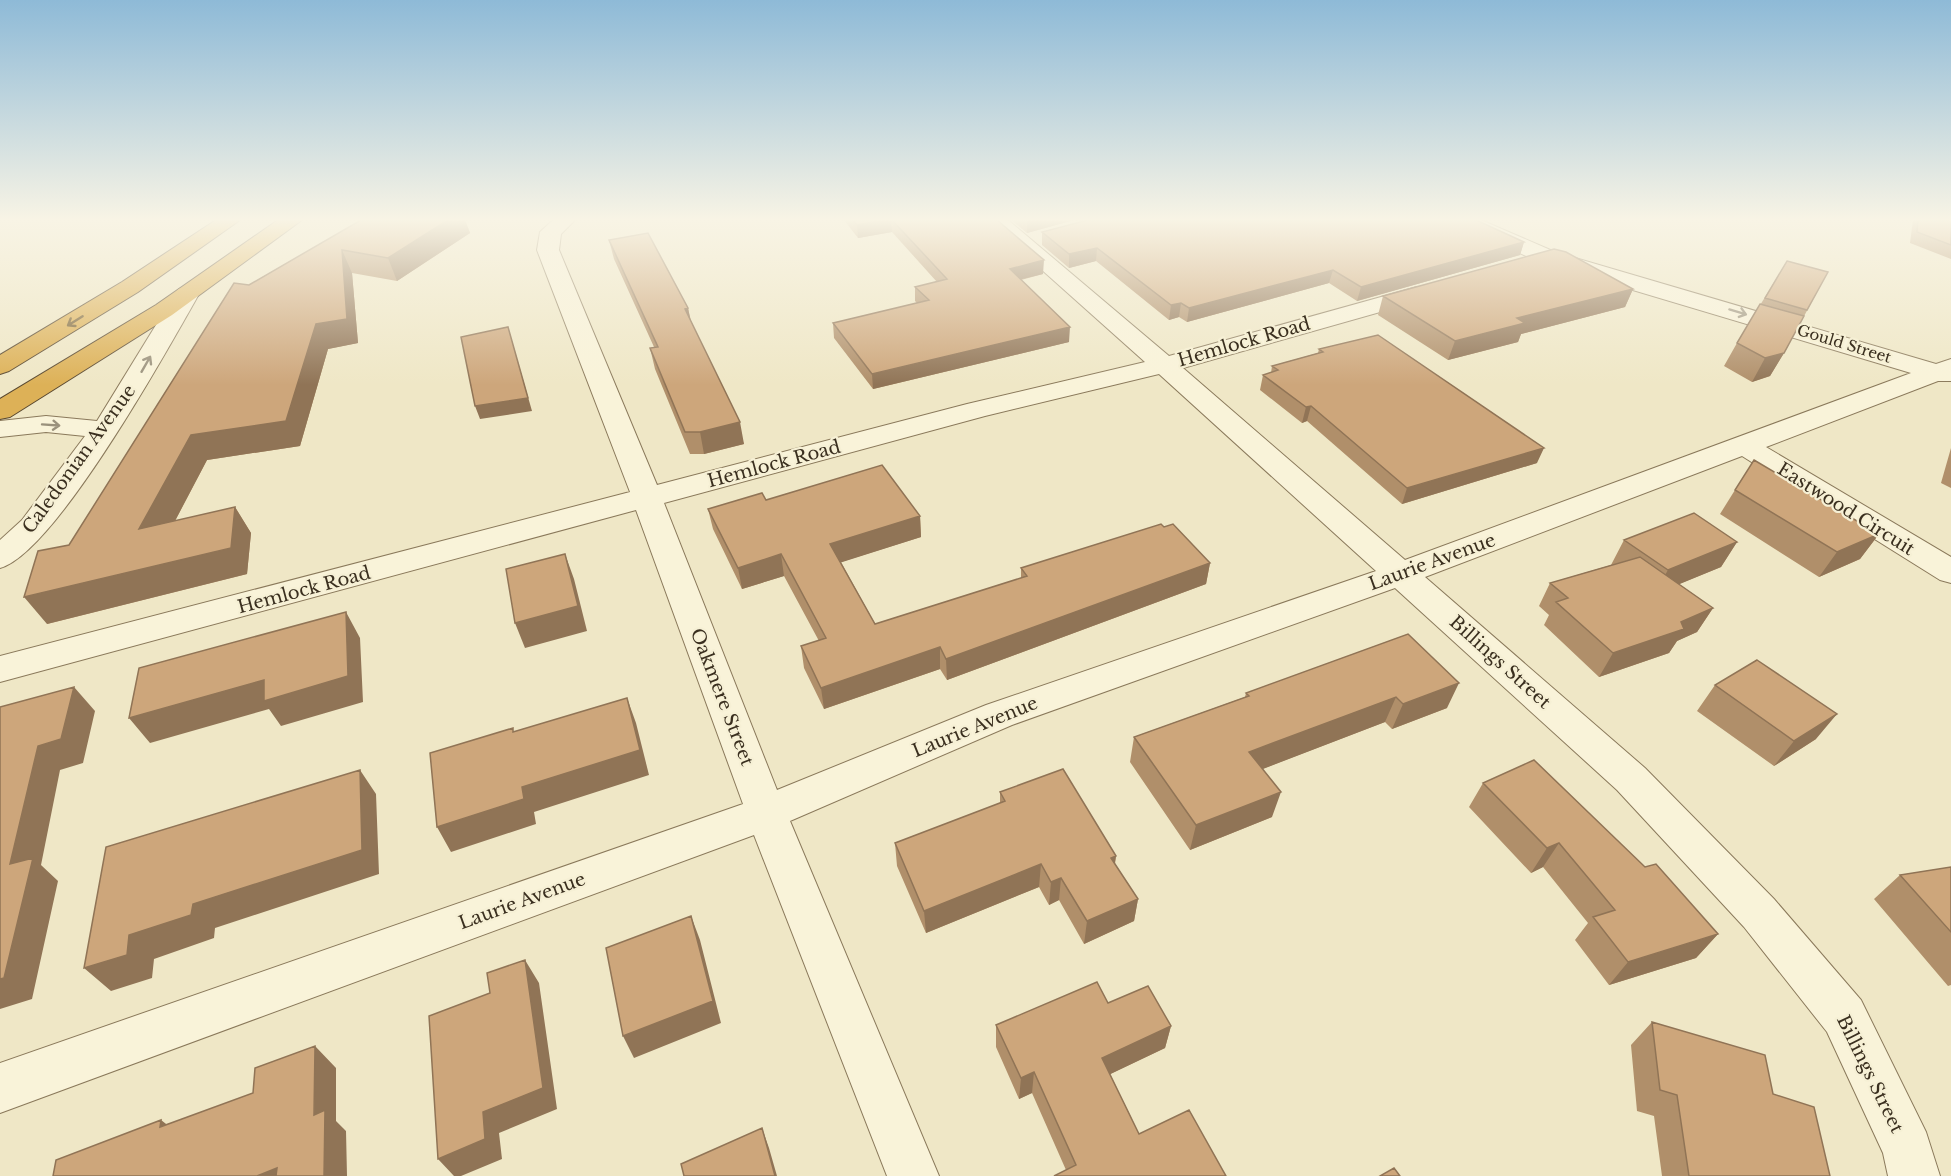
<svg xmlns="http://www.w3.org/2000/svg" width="1951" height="1176" font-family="'Libre Baskerville',serif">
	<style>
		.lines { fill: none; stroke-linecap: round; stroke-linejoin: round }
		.street-casing { stroke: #8a795b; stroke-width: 2 }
		.highway-casing { stroke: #58472f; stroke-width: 2 }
		.street { fill: #f9f3d9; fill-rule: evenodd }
		.highway { fill: #ddb157; fill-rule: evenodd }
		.wall { fill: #b08f6a }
		.shaded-wall { fill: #907456 }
		.building { fill: #cda67b; stroke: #907456; stroke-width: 1.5 }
		.oneway { stroke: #9a917c }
		.oneway2 { stroke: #7b6335 }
		.labels { text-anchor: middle; stroke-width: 4.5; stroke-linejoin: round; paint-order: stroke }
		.far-street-label { font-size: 15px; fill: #3a2f1f; stroke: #f6f0d5 }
		.street-label { font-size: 18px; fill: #3a2f1f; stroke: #f6f0d5 }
	</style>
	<rect width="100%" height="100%" fill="#efe7c6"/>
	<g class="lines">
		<defs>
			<path id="street" d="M553,220H575L561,234L559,250L657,485L967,404L1145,362L986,220H1008L1169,356L1417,287H1433L1437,292L1433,297L1183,368L1405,560L1911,373L1539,262L1457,224L1454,220H1481L1555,252L1936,364L1951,359V381H1938L1766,447L1951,557V583L1940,580L1742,456L1425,577L1645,768L1774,899L1861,1000L1926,1132L1940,1176H1888L1883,1153L1827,1032L1744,927L1617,790L1395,588L1012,725L790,821L939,1176H887L754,835L0,1113V1063L743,804L636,510L0,682V656L630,492L537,250L540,232ZM1159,374L1376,571L986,705L777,790L664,503L985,416Z
				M187,287L195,289L199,294C168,349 55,553 0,568V540L22,520L85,436L46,432L0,437V421L46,416L97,421L175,294L179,289Z"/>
			<path id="highway" d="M216,220H240L138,292L9,371L0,374V355L122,282Z
				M278,220H302L172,315L10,417L0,419V399L156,305Z"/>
		</defs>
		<use href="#street" class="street-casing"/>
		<use href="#highway" class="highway-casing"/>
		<use href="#street" class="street"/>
		<use href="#highway" class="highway"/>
	</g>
	<path class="wall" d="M361,220H465L470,233L397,281L352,273L358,343L328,349L300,446L207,460L175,521L235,507L251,533L247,574L47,624L69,545L249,285Z
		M844,220H997L1043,274L1021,280L1069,342L873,389L834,338L833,323L917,303L915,301V287L937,282L892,232L858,238Z
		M1011,220H1074L1027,233Z
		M1913,220H1951V259L1910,243Z
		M1042,232L1524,242L1520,255L1357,301L1329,283L1187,322L1179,317L1169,320L1096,261L1069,268L1042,245Z
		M609,240L688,308L691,321L744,444L704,454H690L655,369L650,348L654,347L614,259Z
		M1787,261L1828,272L1784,353L1770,376L1752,382L1724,366L1737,343Z
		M1633,289L1625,307L1521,334L1518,342L1448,360L1378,315L1383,296Z
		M1319,349L1537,463L1402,504L1307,421L1302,423L1260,390L1263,375L1271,373L1272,366L1318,353Z
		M1951,448V488L1941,483Z
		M1735,490L1879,534L1860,559L1819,577L1720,514Z
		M766,500L920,516L921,537L841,562L875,624L1021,578V568L1164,527L1210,563L1206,584L947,680L940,669L824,709L804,668L801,646L819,641L784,576L742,589L713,529L708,509Z
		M1624,540L1737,542L1721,567L1679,584L1713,608L1697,632L1677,641L1669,653L1599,677L1544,625L1549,615L1539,606L1550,583L1611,565Z
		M1408,634L1447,708L1392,729L1385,722L1262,769L1272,817L1190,850L1130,762L1134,737L1245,697L1246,693Z
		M1715,685L1816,739L1774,766L1697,711Z
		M1483,783L1645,867L1718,934L1696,958L1609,985L1575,940L1588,923L1543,867L1531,873L1469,807Z
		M1000,792L1116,856L1115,864L1138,899L1134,921L1084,944L1059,900L1049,905L1039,887L926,933L897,866L895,843L1000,803Z
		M1951,867V985L1948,986L1874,899L1900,875Z
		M1108,1003L1171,1026L1165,1048L1110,1074L1139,1134L1066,1170L1032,1093L1019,1099L996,1047V1025Z
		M1652,1022L1773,1094L1830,1176H1662L1654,1116L1637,1111L1631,1045Z"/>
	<path class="shaded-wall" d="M448,220H465L470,233L397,281L388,258Z
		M883,220H891L892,232L858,238L857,225Z
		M1027,220H1074L1027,233Z
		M1524,242L1520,255L1357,301L1361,287Z
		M1097,248L1096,261L1069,268V254Z
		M342,250L352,273L358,343L328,349L300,446L207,460L157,555L139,529L191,435L316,324Z
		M1044,260L1043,274L1010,282V269Z
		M1333,270L1329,283L1187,322L1189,308Z
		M1633,289L1625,307L1521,334L1518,342L1448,360L1455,341L1517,318Z
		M1181,303L1179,317L1169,320L1171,305Z
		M688,308L692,329L685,309Z
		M508,327L532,411L480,419L475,406Z
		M1070,327L1069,342L873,389L872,374Z
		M1784,353L1770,376L1752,382L1765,358Z
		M1311,406L1307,421L1302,423L1306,407Z
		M740,422L744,444L704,454L700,432Z
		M1544,448L1537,463L1402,504L1407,488Z
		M235,507L251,533L247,574L47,624L24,597Z
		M920,516L921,537L833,565L830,544Z
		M1879,534L1860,559L1819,577L1837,552Z
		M1737,542L1721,567L1653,595L1668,570Z
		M565,554L574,579L587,631L525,648L515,623Z
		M781,554L784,576L742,589L738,568Z
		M1210,563L1206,584L947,680L946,659Z
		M1713,608L1697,632L1677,641L1669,653L1599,677L1613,653Z
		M346,612L360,638L363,702L281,726L269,709L150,743L129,718Z
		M940,647V669L824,709L821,688Z
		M1459,683L1447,708L1392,729L1403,704Z
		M74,687L95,711L83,763L60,770L41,865L58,881L32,999L0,1009V979L10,864L38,746Z
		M1396,697L1385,722L1242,777L1249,752Z
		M627,698L636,723L649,775L534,812L536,824L451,852L437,827L522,787Z
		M1837,714L1816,739L1774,766L1794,741Z
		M360,770L376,794L379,874L215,928L214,938L154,959L152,978L111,991L84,968L129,935L193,904Z
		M1281,792L1272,817L1190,850L1196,825Z
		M1559,843L1543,867L1531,873L1547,848Z
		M1116,856L1112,879L1111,858Z
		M1041,864L1039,887L926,933L924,911Z
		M1061,878L1059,900L1049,905L1051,882Z
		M1138,899L1134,921L1084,944L1087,921Z
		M691,916L700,940L721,1023L634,1058L623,1036Z
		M1718,934L1696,958L1609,985L1628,962Z
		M525,960L539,983L557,1109L499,1133L502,1159L461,1176H454L438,1159L483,1112Z
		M1171,1026L1165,1048L1098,1080L1102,1058Z
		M315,1046L336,1068V1121L346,1131L347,1176H324L314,1115Z
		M1034,1072L1032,1093L1019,1099L1021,1078Z
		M161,1120L188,1141L160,1127Z
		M762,1128L769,1148L777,1176H775Z
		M277,1168L286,1176H257Z"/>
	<path class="building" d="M361,220H448L388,258L342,250L347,319L316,324L286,421L191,435L139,529L235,507L231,548L24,597L38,551L69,545L234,283L249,285Z
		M853,220H883L857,225Z
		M892,220H997L1044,260L1010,269L1070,327L872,374L833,323L929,300L915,287L947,279Z
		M1088,220H1476L1524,242L1361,287L1333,270L1189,308L1181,303L1171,305L1097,248L1069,254L1042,232Z
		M1918,220H1951V245L1917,232Z
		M648,233L688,308L685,309L740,422L700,432H685L650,348L658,347L609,240Z
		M1554,249L1566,252L1633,289L1517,318L1525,323L1455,341L1383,296Z
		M1787,261L1828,272L1807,310L1765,298Z
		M1760,304L1804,316L1784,353L1765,358L1737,343Z
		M508,327L528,398L475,406L461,337Z
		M1378,335L1544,448L1407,488L1311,406L1306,407L1263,375L1278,370L1272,366L1323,352L1319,349Z
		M1754,460L1879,534L1837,552L1735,490Z
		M882,465L920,516L830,544L875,624L1027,576L1021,568L1161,524L1164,527L1173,524L1210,563L946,659L940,647L821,688L801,646L826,638L781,554L738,568L708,509L762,493L766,500Z
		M1694,513L1737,542L1668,570L1624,540Z
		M565,554L578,606L515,623L506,569Z
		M1640,557L1713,608L1681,622L1684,629L1613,653L1556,602L1568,598L1550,583Z
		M346,612L348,676L264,701V680L129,718L139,668Z
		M1408,634L1459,683L1403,704L1396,697L1249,752L1281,792L1196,825L1134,737L1249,696L1246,693Z
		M1757,660L1837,714L1794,741L1715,685Z
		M74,687L61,739L38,746L10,864L33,858L4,978L0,979V707Z
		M627,698L640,750L522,787L524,799L437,827L430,753L513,728V732Z
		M1534,760L1645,867L1656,864L1718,934L1628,962L1593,917L1615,910L1559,843L1547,848L1483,783Z
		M1063,769L1116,856L1111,858L1138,899L1087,921L1061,878L1051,882L1041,864L924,911L895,843L1005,801L1000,792Z
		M360,770L362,850L193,904L191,915L129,935L127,955L84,968L106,847Z
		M1951,867V932L1900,875Z
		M691,916L713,1001L623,1036L606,948Z
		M525,960L543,1088L483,1112L485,1139L438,1159L429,1016L490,993L487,973Z
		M1097,982L1108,1003L1148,986L1171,1026L1102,1058L1139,1134L1189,1110L1226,1176H1054L1076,1165L1034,1072L1021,1078L996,1025Z
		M1652,1022L1765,1055L1773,1094L1814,1107L1830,1176H1689L1677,1095L1660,1090Z
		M315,1046L314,1115L325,1110L324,1176H276L277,1168L257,1176H53L56,1160L161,1120L160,1127L253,1093L255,1068Z
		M762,1128L775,1176H684L681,1164Z
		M1394,1168L1400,1176H1380Z"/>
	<defs><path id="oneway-shaft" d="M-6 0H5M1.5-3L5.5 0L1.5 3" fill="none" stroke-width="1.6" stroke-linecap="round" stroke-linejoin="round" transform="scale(1.5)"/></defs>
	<g class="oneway">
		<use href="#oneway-shaft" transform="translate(1738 312) rotate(17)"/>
		<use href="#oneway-shaft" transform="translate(146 364) rotate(-60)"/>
		<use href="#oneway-shaft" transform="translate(51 425) rotate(4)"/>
	</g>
	<use class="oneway2" href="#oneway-shaft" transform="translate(75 321) rotate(148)"/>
	<linearGradient id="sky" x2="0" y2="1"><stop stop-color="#8ebad7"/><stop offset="0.57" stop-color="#f8f4e5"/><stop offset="1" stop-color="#f8f4e5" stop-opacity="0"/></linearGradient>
	<rect width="1951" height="385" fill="url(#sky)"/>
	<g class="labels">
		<g class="far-street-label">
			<text transform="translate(1844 344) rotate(17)" y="5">Gould Street</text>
		</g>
		<g class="street-label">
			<text transform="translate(1244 342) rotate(-16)" y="6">Hemlock Road</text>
			<text transform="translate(79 459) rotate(-54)" y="6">Caledonian Avenue</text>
			<text transform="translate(774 464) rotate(-15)" y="6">Hemlock Road</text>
			<text transform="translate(1846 509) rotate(32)" y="6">Eastwood Circuit</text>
			<text transform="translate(1432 562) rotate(-20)" y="6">Laurie Avenue</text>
			<text transform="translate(304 590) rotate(-15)" y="6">Hemlock Road</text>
			<text transform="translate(1500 662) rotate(42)" y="6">Billings Street</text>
			<text transform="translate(722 697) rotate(69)" y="6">Oakmere Street</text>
			<text transform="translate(975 727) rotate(-22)" y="6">Laurie Avenue</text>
			<text transform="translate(522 901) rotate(-20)" y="6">Laurie Avenue</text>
			<text transform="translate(1870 1074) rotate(64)" y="6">Billings Street</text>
		</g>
	</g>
</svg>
